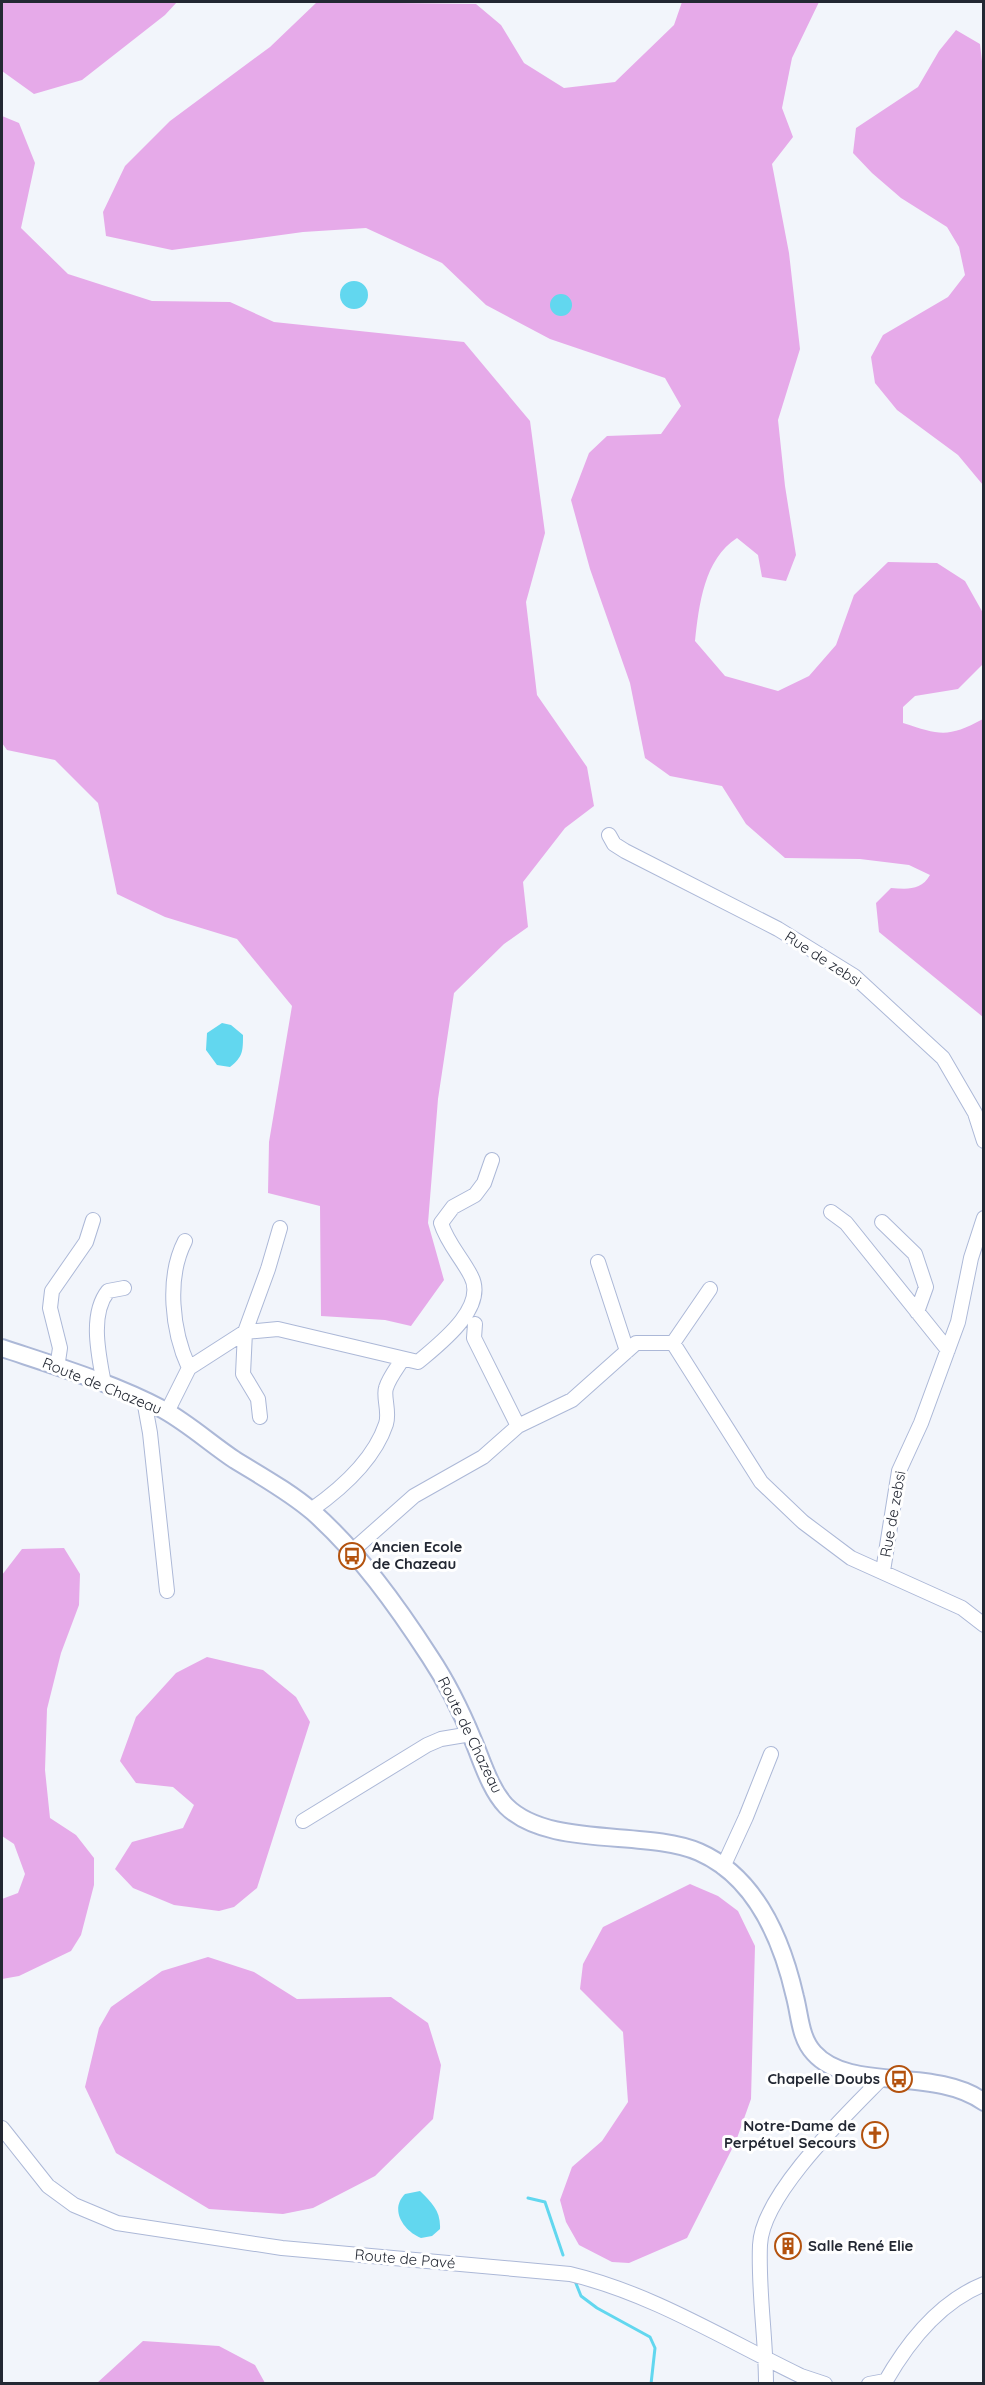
<svg xmlns="http://www.w3.org/2000/svg" width="985" height="2385" font-family="Quicksand,sans-serif">
	<style>
		.forest { fill: #e6aae9 }
		.water { fill: #62d7ef }
		.lines { fill: none; stroke-linecap: round; stroke-linejoin: round }
		.stream { stroke: #62d7ef; stroke-width: 3 }
		.minor-casing { stroke: #acb8d7; stroke-width: 16 }
		.major-casing { stroke: #acb8d7; stroke-width: 20 }
		.minor { stroke: #fff; stroke-width: 14 }
		.major { stroke: #fff; stroke-width: 16 }
		.labels { text-anchor: middle; stroke-width: 6; stroke-linejoin: round; paint-order: stroke }
		.street-label { font-size: 15px; fill: #232833; stroke: #fff }
		.poi-label { font-size: 15px; font-weight: bold; fill: #232833; stroke: #fff; text-anchor: start }
	</style>
	<rect width="100%" height="100%" fill="#f2f5fb"/>
	<path class="forest" d="M2,2H177L165,15L82,80L34,94L2,71Z
		M317,2L476,4L501,25L524,63L564,88L615,82L674,25L682,2H819L792,58L782,108L793,137L772,164L789,253L800,349L778,420L785,486L796,555L786,581L762,577L758,555L737,538C704,559 699,605 695,641L725,676L778,691L809,676L836,645L854,595L888,562L937,563L965,581L983,613V664L958,689L915,696L903,707V723C940,735 948,738 983,719V1017L879,932L876,903L891,888C907,889 921,891 930,875L909,865L860,859L785,858L746,824L722,786L670,776L645,758L630,683L590,569L571,500L589,453L607,436L661,434L681,406L665,378L550,339L486,305L442,263L366,228L303,232L172,250L106,236L103,212L125,166L170,121L270,47Z
		M956,30L980,44L983,70V485L958,455L897,410L875,383L871,357L883,335L948,297L965,275L959,247L947,227L901,198L872,173L853,153L856,128L918,87L939,51Z
		M2,116L19,123L35,163L21,228L68,274L152,301L230,302L274,322L464,342L530,421L545,533L526,602L537,695L587,767L594,806L565,828L523,882L528,927L504,944L454,993L438,1099L428,1223L444,1280L411,1326L385,1320L321,1316L320,1206L268,1193L269,1142L292,1006L237,939L165,917L117,894L98,803L55,760L7,750L2,743Z
		M64,1548L80,1574L79,1605L61,1653L47,1709L45,1770L50,1818L76,1835L94,1858V1885L81,1935L71,1951L19,1976L2,1979V1899L18,1893L25,1874L14,1844L2,1836V1575L22,1549Z
		M207,1657L263,1670L296,1697L310,1722L257,1888L234,1907L219,1911L174,1905L133,1888L115,1869L132,1842L183,1828L194,1805L173,1787L136,1783L120,1761L136,1717L176,1673Z
		M690,1884L718,1896L738,1911L755,1946L751,2099L736,2141L687,2238L629,2263L612,2262L579,2245L566,2222L560,2200L572,2167L602,2141L628,2102L623,2032L580,1989L583,1964L603,1927Z
		M208,1957L254,1972L297,1999L391,1997L428,2023L441,2065L433,2119L375,2176L313,2208L283,2214L209,2209L116,2153L85,2087L99,2028L111,2007L162,1971Z
		M143,2341L219,2346L255,2365L265,2383H97Z"/>
	<path class="water" d="M340 295a14 14 0 1 1 28 0a14 14 0 1 1-28 0Z
		M550 305a11 11 0 1 1 22 0a11 11 0 1 1-22 0Z
		M222,1023L231,1025L243,1035C243,1051 243,1057 230,1067L217,1065L206,1050L207,1033Z
		M420,2191C432,2203 441,2211 440,2229L432,2236L421,2238C404,2231 389,2210 405,2194Z"/>
	<g class="lines">
		<path class="stream" d="M528,2198L545,2202L563,2255
			M575,2281L581,2296L597,2308L650,2337L655,2348L651,2384"/>
		<defs>
			<path id="minor" d="M609,835L614,844L625,851L778,929L854,976L943,1058L975,1113L984,1141
				M831,1212L846,1223L948,1350
				M882,1222L915,1254L926,1287L917,1312
				M185,1241C166,1278 172,1331 189,1368
				M598,1262L627,1351
				M710,1289L673,1343L761,1482L803,1522L851,1558L962,1608L984,1625
				M475,1324L474,1338L518,1426
				M57,1368L60,1348L50,1308L52,1291L86,1242L93,1220
				M104,1384C99,1356 89,1315 108,1291L124,1288
				M144,1400L150,1433L167,1591
				M167,1412L189,1368L245,1332L278,1329L418,1362C438,1345 488,1308 471,1276C462,1258 447,1243 441,1223L453,1207L475,1195L484,1183L492,1160
				M260,1417L258,1399L243,1374L245,1332L268,1269L280,1228
				M311,1510C341,1489 374,1460 386,1424C390,1412 383,1397 386,1388C389,1378 397,1368 402,1360
				M352,1551L414,1496L483,1457L518,1426L572,1400L636,1343H673
				M883,1571L899,1471L921,1423L958,1322L971,1258L984,1218
				M303,1821L427,1745L441,1739L471,1734
				M723,1867L746,1817L771,1754
				M2,2128L48,2186L74,2205L117,2223L282,2248L570,2274C651,2293 726,2340 801,2376L825,2384
				M766,2384C766,2338 758,2291 760,2245C762,2194 848,2113 883,2077
				M869,2384L885,2381
				M884,2384C907,2343 939,2302 984,2284"/>
			<path id="major" d="M2,1348C56,1366 113,1383 164,1410C189,1424 211,1444 235,1460C261,1476 290,1492 313,1512C359,1553 397,1606 430,1657C448,1684 461,1711 473,1740C482,1761 490,1789 506,1806C549,1849 646,1829 699,1852C756,1877 782,1940 795,1997C800,2016 800,2038 814,2053C850,2093 934,2066 984,2102"/>
		</defs>
		<use href="#minor" class="minor-casing"/>
		<use href="#major" class="major-casing"/>
		<use href="#minor" class="minor"/>
		<use href="#major" class="major"/>
	</g>
	<defs>
		<symbol id="bus-ring" viewBox="-11 -11 22 22"><circle r="9.5" fill="#fff" stroke="#b3520e" stroke-width="1.5"/><path d="M-5-6H5V4H4V6H2V4H-2V6H-4V4H-5ZM-3.5-4V0h7V-4ZM-3.5 1.2v1.5H-2V1.2ZM2 1.2v1.5H3.5V1.2Z" fill="#b3520e"/></symbol>
		<symbol id="church-ring" viewBox="-11 -11 22 22"><circle r="9.5" fill="#fff" stroke="#b3520e" stroke-width="1.5"/><path d="M-1.2-6h2.4v3.5h3.3v2.4h-3.3V6h-2.4V-.1h-3.3v-2.4h3.3Z" fill="#b3520e"/></symbol>
		<symbol id="building-ring" viewBox="-11 -11 22 22"><circle r="9.5" fill="#fff" stroke="#b3520e" stroke-width="1.5"/><path d="M-4-6H4V6H1V3H-1V6H-4ZM-2.5-4.3h1.7v1.8h-1.7ZM.8-4.3h1.7v1.8H.8ZM-2.5-1h1.7V.8h-1.7ZM.8-1h1.7V.8H.8Z" fill="#b3520e"/></symbol>
	</defs>
	<g fill-rule="evenodd">
		<use href="#bus-ring" x="337" y="1541" width="30" height="30"/>
		<use href="#bus-ring" x="884" y="2064" width="30" height="30"/>
		<use href="#church-ring" x="860" y="2120" width="30" height="30"/>
		<use href="#building-ring" x="773" y="2231" width="30" height="30"/>
	</g>
	<g class="labels">
		<g class="street-label">
			<text transform="translate(823 959) rotate(33)" y="5">Rue de zebsi</text>
			<text transform="translate(102 1386) rotate(22)" y="5">Route de Chazeau</text>
			<text transform="translate(893 1514) rotate(-80)" y="5">Rue de zebsi</text>
			<text transform="translate(470 1735) rotate(64)" y="5">Route de Chazeau</text>
			<text transform="translate(405 2259) rotate(5)" y="5">Route de Pavé</text>
		</g>
		<g class="poi-label">
			<text x="372" y="1552">Ancien Ecole<tspan x="372" dy="17">de Chazeau</tspan></text>
			<text x="880" y="2084" text-anchor="end">Chapelle Doubs</text>
			<text x="856" y="2131" text-anchor="end">Notre-Dame de<tspan x="856" dy="17">Perpétuel Secours</tspan></text>
			<text x="808" y="2251">Salle René Elie</text>
		</g>
	</g>
	<rect width="985" height="2385" fill="none" stroke="#232833" stroke-width="6"/>
</svg>
